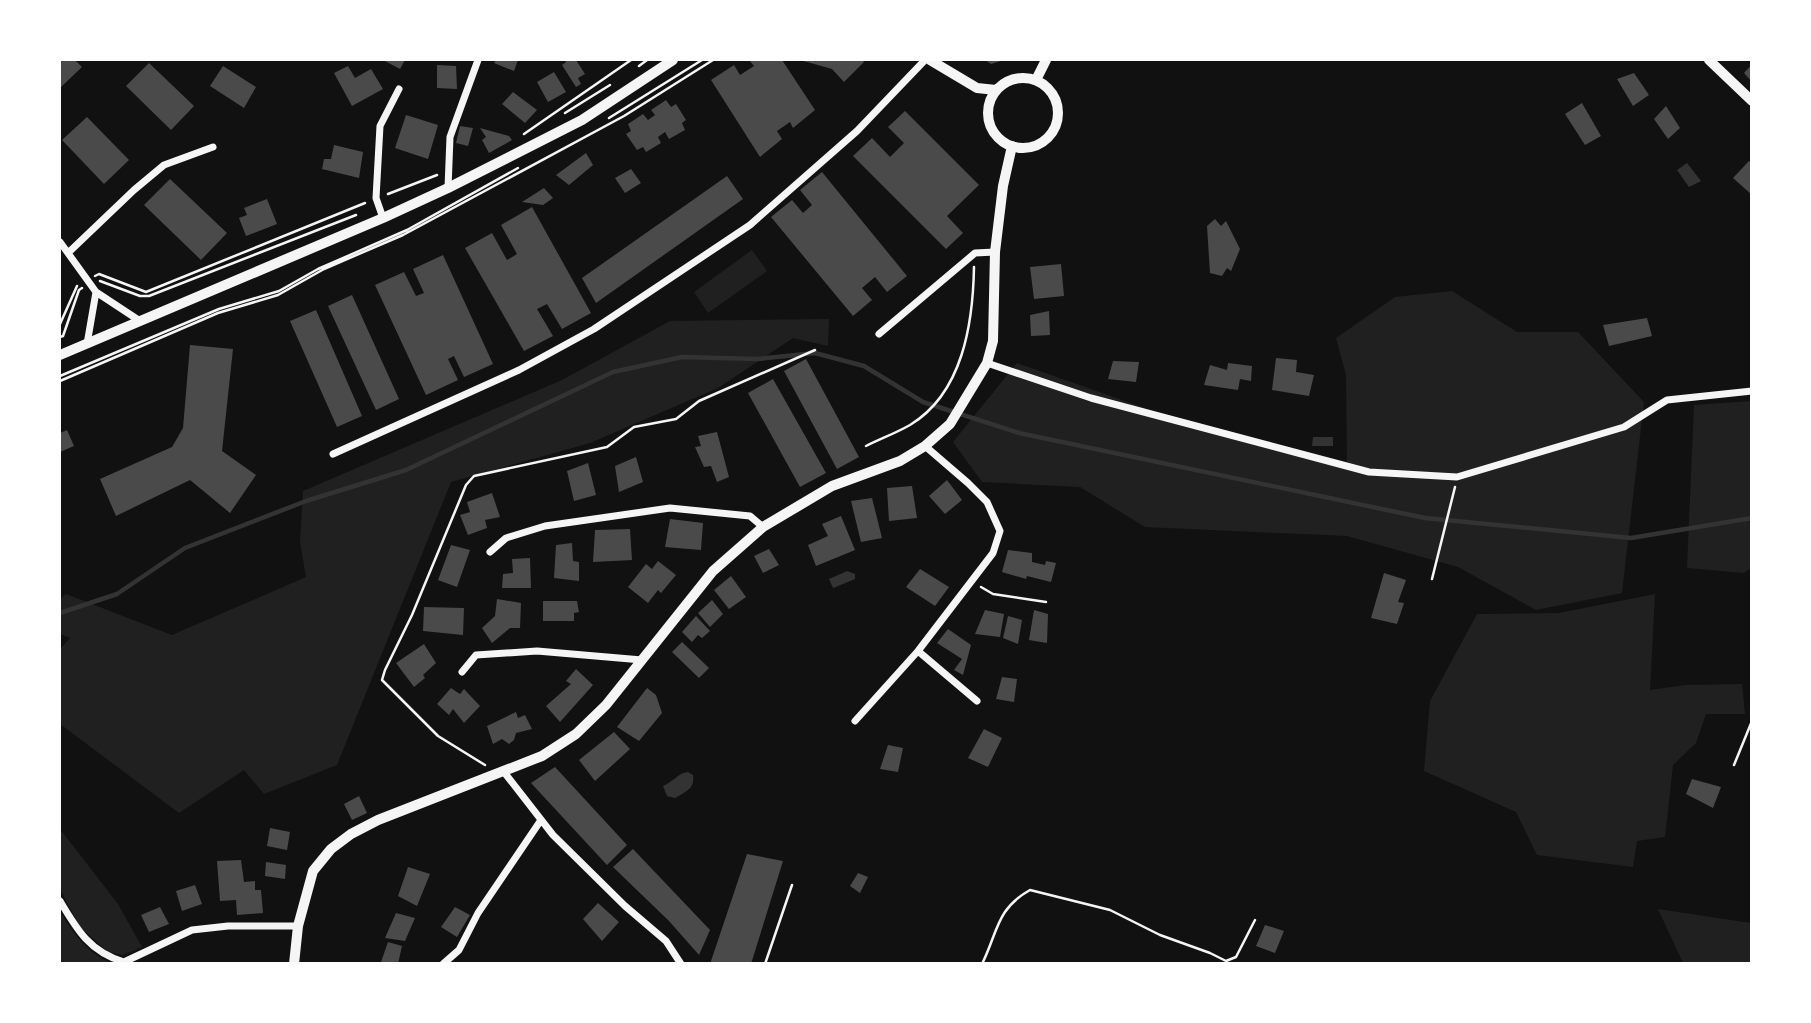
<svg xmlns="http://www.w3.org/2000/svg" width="1811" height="1023" font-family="'IBM Plex Sans',sans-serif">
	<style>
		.green { fill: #202020 }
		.water { fill: #333 }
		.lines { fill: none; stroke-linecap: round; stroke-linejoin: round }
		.stream { stroke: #333; stroke-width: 4.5 }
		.building { fill: #4a4a4a }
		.path { stroke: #f5f5f5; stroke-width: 2.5 }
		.minor { stroke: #f5f5f5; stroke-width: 7 }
		.tertiary { stroke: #f5f5f5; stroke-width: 10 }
		.secondary { stroke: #f5f5f5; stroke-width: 10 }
	</style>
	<rect width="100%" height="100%" fill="#111"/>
	<path class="green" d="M752,250L767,271L708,313L694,292Z
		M1452,291L1517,332H1578L1644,402L1622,593L1536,610L1458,567L1347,536L1145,527L1080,487L982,482L953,442L1017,363L1153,411L1347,462L1346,375L1336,338L1395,297Z
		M829,319L828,346L793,338L718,388L590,443L451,482L337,765L264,794L244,770L179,813L60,724V649L70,638L60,634V599L66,594L172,635L306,577L300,542L303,491L562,380L670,321Z
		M1751,401V568L1744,573L1687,568L1694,405Z
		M1655,594L1650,690L1685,685L1742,684L1745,714H1706L1696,743L1673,765L1665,837L1637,841L1633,867L1537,855L1516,812L1424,771L1430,701L1477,614L1559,613Z
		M60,829L118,904L142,947L123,955L108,952L80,927L60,889Z
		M1658,909L1751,923V963H1683Z
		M60,911C71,931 90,956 112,963H60Z"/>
	<path class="water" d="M1687,163L1701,181L1689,187L1677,170Z
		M1313,437H1333V446H1312Z
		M847,571L855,574V579L833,588L829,579Z
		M688,772L693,775C695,789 686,791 675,798L667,796L663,786C673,782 678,773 688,772Z"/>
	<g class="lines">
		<path class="stream" d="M60,613L117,594L185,548L306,501L406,470L613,372L682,357L758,359L815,353L864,366L923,402L1019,433L1425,518L1631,538L1752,518"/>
	</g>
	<path class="building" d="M60,60H75L82,67L60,88Z
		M383,60H405L400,69Z
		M496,60H518L514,71L494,63Z
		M565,60H576L585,74L578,78L581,84L576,87L562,65L566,62Z
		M749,60H782L815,110L793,128L790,122L777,131L782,139L760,157L711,80L734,65L740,75L754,66Z
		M800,60H862L864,62L844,82L832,69Z
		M985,60H1004L991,64Z
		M149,63L194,106L171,130L126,86Z
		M1752,64V82L1744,73Z
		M437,65L456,66L457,89L437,88Z
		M223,66L256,87L244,108L210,86Z
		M348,66L355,78L371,69L383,89L352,106L334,73Z
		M554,72L566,92L548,102L537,82Z
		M1634,73L1649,95L1633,106L1617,79Z
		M513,92L537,110L525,123L502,104Z
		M666,100L671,107L676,104L686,120L682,123L685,130L669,139L665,132L658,137L661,143L646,152L643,147L637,150L626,134L631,131L628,124L643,114L648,120L655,115L651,110Z
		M1582,103L1601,136L1585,145L1565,114Z
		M1666,106L1680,128L1668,139L1654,119Z
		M905,111L979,185L947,216L963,233L946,249L853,156L872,138L890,157L904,143L888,127Z
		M406,115L438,125L428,159L395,148Z
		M87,117L129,160L104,184L62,140Z
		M460,126L473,128L468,146L456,143Z
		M480,128L509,136L512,140L489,153L482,140L486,137Z
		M334,145L363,152L359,178L322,169L324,159H331Z
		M586,153L593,165L569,185L556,175Z
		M1749,161L1752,164V195L1733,178Z
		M631,169L641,183L625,193L615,178Z
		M822,172L907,276L887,292L875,277L862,288L872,300L853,316L771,217L792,200L803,213L812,205L800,190Z
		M727,176L743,199L596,303L582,278Z
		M170,179L227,233L201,260L144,205Z
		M544,188L553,198L543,205L522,202Z
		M267,199L277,224L246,236L239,218L247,215L244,208Z
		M532,207L591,313L562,329L547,304L537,309L553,336L524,351L465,248L492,233L507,260L517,254L501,225Z
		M1215,219L1221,226L1226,221L1240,249L1231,271L1227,268L1222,276L1210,273L1207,226Z
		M443,255L493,364L464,377L454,356L448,359L458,380L426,395L375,285L404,272L416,296L424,293L413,269Z
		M1061,264L1064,296L1034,299L1030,267Z
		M352,295L399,399L376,410L328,306Z
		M316,310L362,416L337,427L290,321Z
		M1049,311L1050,335L1031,336L1030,315Z
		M1647,318L1652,336L1609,346L1603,325Z
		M190,345L233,349L222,451L256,475L230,513L190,480L116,516L100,479L172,447L183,428Z
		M1276,358L1297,360L1296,372L1314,375L1309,396L1272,390Z
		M806,359L859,457L837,469L784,371Z
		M1113,361L1139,362L1136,382L1108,379Z
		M1228,363L1252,366L1251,381L1240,379L1238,390L1204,385L1210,365L1227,370Z
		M773,379L826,473L800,487L748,393Z
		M67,430L74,446L60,452V433Z
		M717,432L729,477L717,482L711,466L704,467L695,447L701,446L698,436Z
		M636,457L643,482L619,492L615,466Z
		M588,463L596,495L574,501L567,471Z
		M947,480L962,500L945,514L929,496Z
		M912,486L917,518L889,521L887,488Z
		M492,493L500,517L485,520L487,528L468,535L460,515L470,512L467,502Z
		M872,498L882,538L861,542L851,501Z
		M841,516L855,550L816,566L808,545L828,536L822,524Z
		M670,519L703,523L701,550L665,547Z
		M630,529L632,560L593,562L595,530Z
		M572,543L573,561L579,562V581L554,578L556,545Z
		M451,545L470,550L457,587L438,580Z
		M769,549L779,565L763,573L754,556Z
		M1008,550L1032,553V562L1045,565L1046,561L1056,563L1051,582L1027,576L1026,579L1002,572Z
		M530,558L531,588H502L503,574L513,573L512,559Z
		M658,561L676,575L661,593L658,590L648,603L628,587L646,564L652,569Z
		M920,569L949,587L935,606L906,587Z
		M1384,573L1406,580L1398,602L1404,603L1397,624L1371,618Z
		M731,576L746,597L729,609L714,590Z
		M497,599L521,603L520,628H510L492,643L482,628L495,616Z
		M712,600L723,614L710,627L698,613Z
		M543,601H577L579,612L574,613V621H543Z
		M424,607L464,608L463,635L423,631Z
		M985,610L1004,614L1000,637L975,634Z
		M1034,610L1048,614L1047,643L1029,640Z
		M696,616L710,631L702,638L698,635L692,642L682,632Z
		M1008,616L1022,620L1018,644L1003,638Z
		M948,629L971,645L963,675L954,670L962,659L937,643Z
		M682,642L709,668L699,678L672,652Z
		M424,644L436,663L423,675L425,678L414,687L396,663Z
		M576,669L593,685L560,722L546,706L571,684L566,681Z
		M1002,677L1017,679L1014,702L996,699Z
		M451,688L460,694L464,689L480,706L464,723L453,709L449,715L437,704Z
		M647,688L656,695L662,713L639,741L617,727Z
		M516,712L518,718L525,715L532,729L516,733L514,740L509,744L502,739L493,744L487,726Z
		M984,729L1002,738L988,767L968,758Z
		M614,732L630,749L595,781L579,760Z
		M888,745L903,748L898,772L880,769Z
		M555,767L627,845L607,865L531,783Z
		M1692,779L1721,787L1713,808L1686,794Z
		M359,796L367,813L352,820L344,804Z
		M270,828L290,832L287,850L267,846Z
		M633,849L710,930L699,955L669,921L613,867Z
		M747,854L783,861L751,964H710Z
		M241,860L244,882L255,881V890H261L263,913L237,915L236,900L220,901L217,861Z
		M266,862L286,865L285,879L265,876Z
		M408,867L430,874L417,906L398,896Z
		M858,873L868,877L860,893L850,886Z
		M195,885L202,904L182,911L176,891Z
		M598,903L619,922L602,941L583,919Z
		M160,907L169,924L149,932L141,915Z
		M455,907L470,915L457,937L441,927Z
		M396,913L415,918L405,941L385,938Z
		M1265,925L1284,931L1275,953L1256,946Z
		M388,942L402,946L398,964L381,962Z"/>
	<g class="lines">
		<path class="path" d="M639,66L647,60
			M565,113L610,85
			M609,118L702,60
			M524,134L631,60
			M388,194L437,175
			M95,276L99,274L146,292L365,203
			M100,281L140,296H149L356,215
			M60,324L77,286
			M60,337L63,336L79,290L82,288
			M60,376L219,309L279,291L318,269L407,230L518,168
			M60,381L218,313L278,295L324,269L403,235L624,116L713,60
			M866,446C880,439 896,433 910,425C963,393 973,323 974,267
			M1432,579L1455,487
			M981,587L993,594L1046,602
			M485,765L438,736L382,680L385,670L412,615L466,485L474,476L607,447L634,427L676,419L699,401L815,350
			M1734,765L1752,721
			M765,964L792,885
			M982,964C998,932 996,909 1030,890L1110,910L1160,935L1210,953L1226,961L1236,957L1255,920"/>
		<path class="minor" d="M448,188L450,137L478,60
			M383,218L376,198L380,126L399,89
			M60,242L96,292L140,321
			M68,253L134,190L164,165L213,147
			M879,334L975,253L995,252
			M87,344L96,292
			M987,363L1091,398L1369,472L1457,477L1624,427L1667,400L1752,391
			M333,454L519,370L594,329L750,225L857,131L925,60
			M490,552L506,538L545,526L670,508L750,516L763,527
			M918,651L977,701
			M462,672L476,655L537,651L642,660
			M855,721L918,651L993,553L1000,531L987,502L968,483L925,446
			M504,772L553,835L625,906L666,941L681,964
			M60,901C77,930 90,952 124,962L192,930L228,926H298
			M443,964L459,950L478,913L541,820"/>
		<path class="tertiary" d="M930,60L977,88L996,90
			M1709,60L1752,101
			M988 113a35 35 0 1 1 70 0a35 35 0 1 1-70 0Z
			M1036,80L1046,60
			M294,964L298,926L313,871L331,849L351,834L378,820L542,756L576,734L606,705L713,571L763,527L832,486L900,461L925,446L950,424L987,363L993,341L995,252L1003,186L1012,146"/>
		<path class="secondary" d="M60,355L383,218L448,188L582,120L673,60"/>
	</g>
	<rect width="1811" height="1023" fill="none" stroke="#ffffff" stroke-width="122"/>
</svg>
